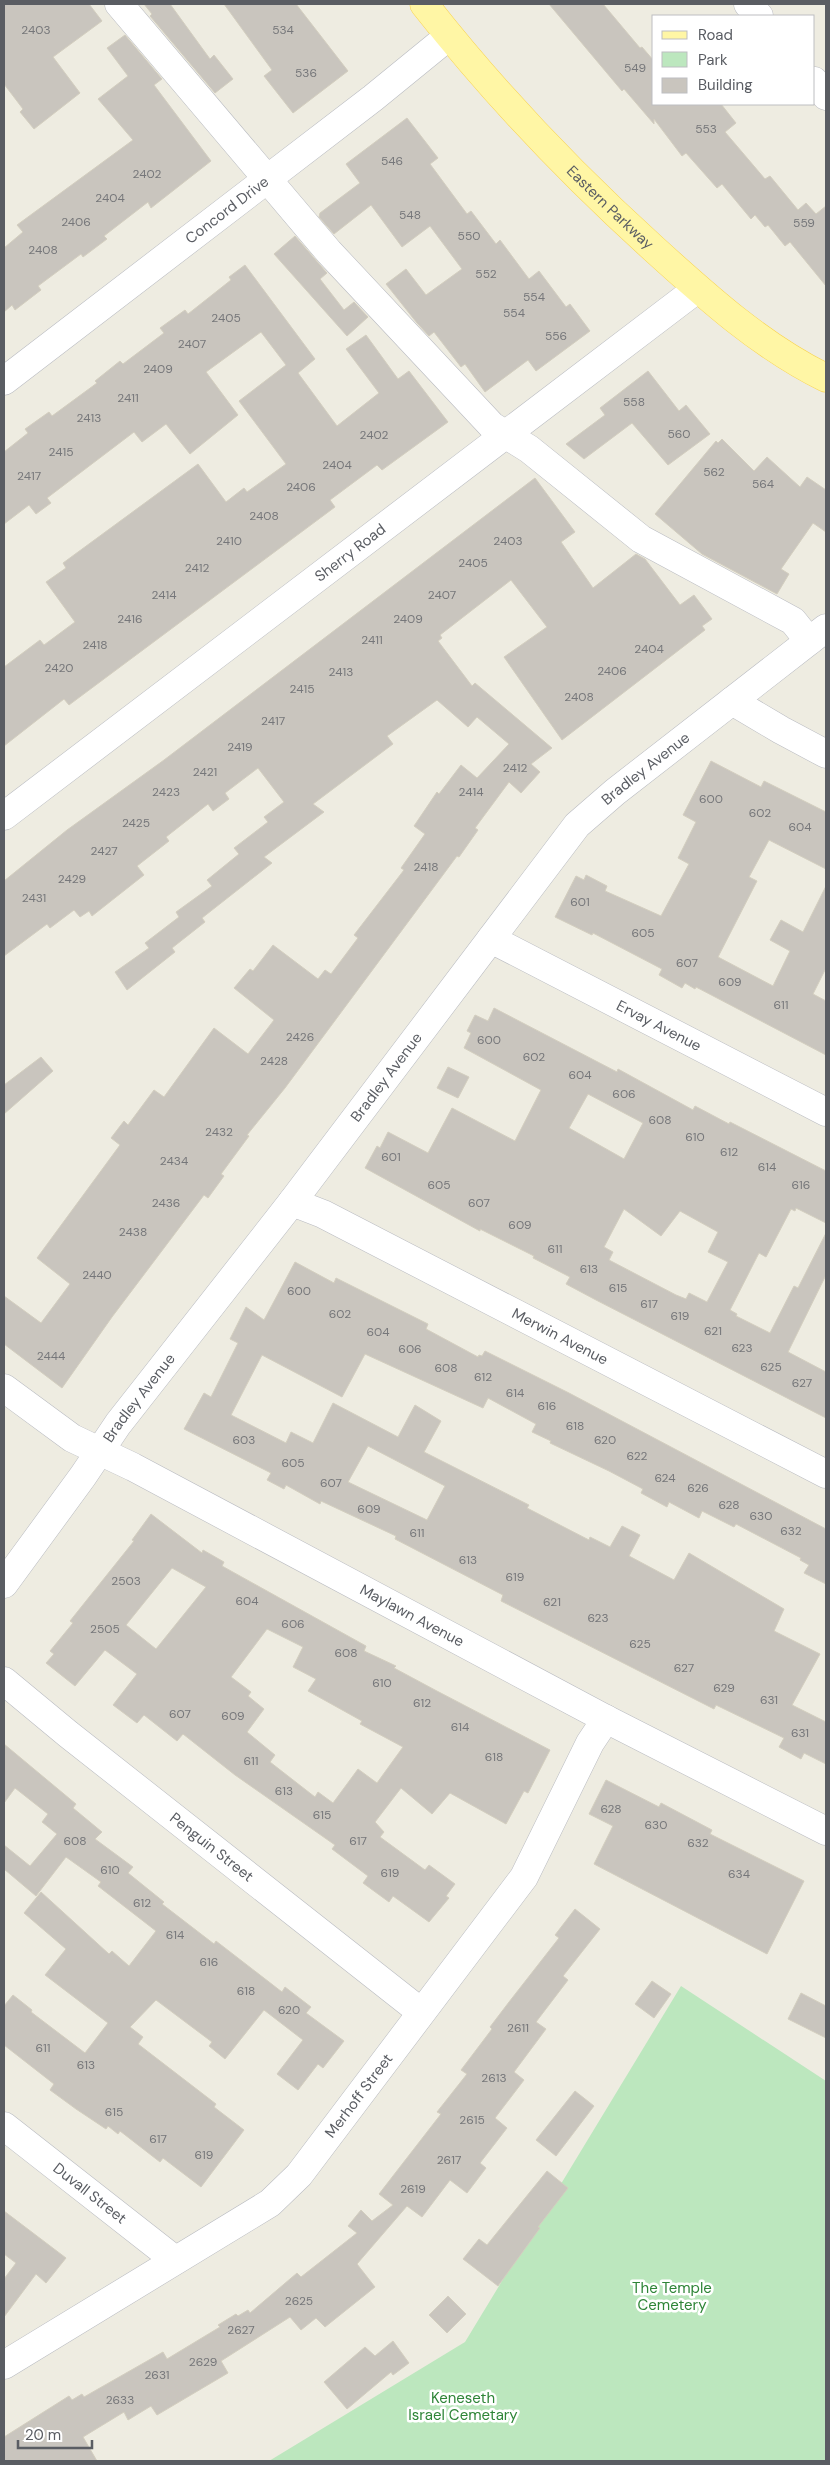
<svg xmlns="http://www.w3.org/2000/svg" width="830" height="2465" font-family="'DM Sans',sans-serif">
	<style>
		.green { fill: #bce7be }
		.building { fill: #c9c5be; stroke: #d3cebf; fill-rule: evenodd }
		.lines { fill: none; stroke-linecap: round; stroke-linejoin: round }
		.minor-casing { stroke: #b9bbc1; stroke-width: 29 }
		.major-casing { stroke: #f9d34f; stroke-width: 29 }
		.minor { stroke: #fff; stroke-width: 28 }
		.major { stroke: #fff6a5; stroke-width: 28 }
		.labels { text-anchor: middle; stroke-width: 5; stroke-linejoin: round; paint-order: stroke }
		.number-label { font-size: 12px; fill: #76777a }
		.street-label { font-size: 15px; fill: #5a5d63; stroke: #fff }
		.park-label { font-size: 15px; fill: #2f8538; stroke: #fff }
	</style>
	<rect width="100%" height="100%" fill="#eeece1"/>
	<path class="green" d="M681,1986L826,2081V2461H269L465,2342Z"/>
	<path class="building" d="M4,4H89L102,21L53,57L80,93L34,129L20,112L23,109L4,84Z
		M144,4H170L210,59L214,55L233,79L215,93L150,16L152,14Z
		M224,4H296L348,71L293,113L264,76L272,70Z
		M549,4H603L640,48L642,47L654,61V104H721L736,123L725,132L765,179L770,176L798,210L806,203L816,214L826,206V286L790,242L785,246L768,225L765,227L755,215L751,219L722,184L717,188L686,153L682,156L654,119V124L624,89L622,91Z
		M125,35L162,79L154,85L211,161L151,208L148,202L104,236L107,239L83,257L81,254L38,286L41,290L15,310L12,305L4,312V248L23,232L17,225L133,140L98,99L128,76L107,48Z
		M407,118L438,158L430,164L467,214L471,211L496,244L500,240L529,279L539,271L566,307L570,304L590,331L536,371L528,360L485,392L465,364L461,367L434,332L429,336L417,323L386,284L406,269L426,295L462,269L430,226L402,247L371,205L334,234L319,217L320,213L360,183L346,164Z
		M295,236L327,273L320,279L344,310L354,302L368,317L347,336L274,254Z
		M245,265L315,359L298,373L337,426L379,393L346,349L366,335L398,379L409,371L448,422L382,470L377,465L330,500L335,507L69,705L64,699L4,746V667L40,640L44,645L75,622L46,582L66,568L63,563L198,464L226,502L244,488L247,492L286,464L239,401L286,365L261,332L206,372L238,415L190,454L166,424L142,442L134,432L47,498L51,503L36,514L29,505L4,524V452L28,433L25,429L49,412L52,416L97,383L95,381L120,361L123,364L164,333L160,328L185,310L188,314L231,280L229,277Z
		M648,371L679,411L686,405L710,434L668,465L632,423L584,459L566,444L605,415L600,408Z
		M722,439L754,471L767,457L800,487L807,477L826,490V532L813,523L781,569L789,574L777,594L702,554L655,514L716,441L718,443Z
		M535,478L575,532L561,542L593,588L636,554L645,559L680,605L694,595L712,619L702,626L705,630L562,740L504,657L547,627L511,580L440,635L442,638L438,641L472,686L475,683L552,748L531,764L540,772L521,793L509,782L475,828L478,830L459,857L457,856L285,1088L247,1135L249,1136L221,1174L224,1176L208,1198L204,1195L112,1317L62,1388L4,1344V1296L41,1323L70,1284L37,1258L120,1145L111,1138L124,1121L128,1125L154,1090L164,1097L214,1028L248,1054L274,1020L234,988L250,969L253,971L273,945L318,979L325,970L331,974L358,938L354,935L404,870L401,868L425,834L414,826L437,792L439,794L461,765L477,778L509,744L477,717L468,727L437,700L387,736L393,744L313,804L324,812L264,857L272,863L202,918L205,922L172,948L175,952L127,990L115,972L149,948L145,943L179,917L176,912L212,886L207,880L239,854L234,848L268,822L264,817L284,802L258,768L225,793L229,799L213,811L208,804L166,837L169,841L137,866L144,875L92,916L89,911L80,917L74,910L50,928L47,924L4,956V881L67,830L164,760Z
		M711,761L761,787L764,781L826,812V869L769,840L749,877L757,881L718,957L773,986L790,951L770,940L781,920L803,932L826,886V968L813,994L826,1001V1055L696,987L695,989L685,983L682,988L659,975L662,969L593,933L592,935L555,917L576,876L584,880L586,875L607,886L605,891L661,916L689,864L678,858L696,822L683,815Z
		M494,1008L617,1072L618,1069L693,1110L695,1106L729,1124L730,1122L826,1171V1223L796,1208L795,1211L791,1209L766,1257L759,1253L730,1310L737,1314L736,1316L770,1333L794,1286L798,1288L826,1233V1275L788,1352L826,1372V1418L596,1300L566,1284L570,1277L533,1258L534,1256L480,1229V1231L365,1168L377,1146L380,1148L388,1132L428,1153L452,1108L515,1141L541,1090L464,1048L471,1033L467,1031L475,1015L488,1021ZM588,1094L643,1123L624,1159L569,1128ZM624,1209L661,1236L680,1211L718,1232L708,1252L728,1262L707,1302L689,1293L686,1299L676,1295L609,1260L613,1252L604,1247Z
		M41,1057L53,1071L4,1114V1085Z
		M448,1067L469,1077L458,1098L437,1088Z
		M295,1262L334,1283L336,1278L428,1324L426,1329L478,1357L479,1355L482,1356L485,1351L569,1393L826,1529V1584L804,1573L809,1565L800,1560L801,1558L736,1524L734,1527L702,1511L699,1518L669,1502L667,1507L641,1493L643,1489L609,1471L550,1443L551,1441L532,1432L536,1424L488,1398L483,1408L365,1354L342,1397L262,1355L231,1415L286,1443L291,1432L313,1443L333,1403L398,1437L415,1405L441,1421L424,1452L529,1505L527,1508L589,1540L590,1537L610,1547L622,1526L640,1535L629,1556L674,1580L689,1553L784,1609L774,1631L820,1654L792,1705L826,1722V1764L804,1753L801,1759L779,1747L784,1738L716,1705L714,1709L501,1601L503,1595L395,1539L396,1536L321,1501L320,1504L286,1485L284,1489L267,1480L271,1473L184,1429L204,1393L211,1397L238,1343L230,1339L246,1307L264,1320ZM368,1446L445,1486L427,1520L348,1482Z
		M151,1514L202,1553L203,1550L224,1562L222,1566L366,1646L364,1651L396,1666L394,1668L435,1690L550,1750L528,1793L524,1791L506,1824L450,1793L432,1814L401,1788L375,1822L384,1832L380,1837L425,1870L429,1865L455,1884L446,1896L449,1898L429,1922L393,1896L389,1902L363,1883L368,1876L332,1849L335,1845L235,1775L183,1734L177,1741L144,1715L137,1723L113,1705L137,1674L105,1650L75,1686L46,1663L54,1654L50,1651L73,1623L70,1621L134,1541L132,1540ZM172,1568L206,1587L156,1649L126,1625ZM267,1629L303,1647L293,1667L316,1679L308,1691L362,1721L360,1724L403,1747L377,1783L358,1769L333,1803L318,1792L315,1797L270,1762L275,1755L247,1732L264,1709L248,1696L251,1692L231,1677Z
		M4,1744L76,1804L73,1808L102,1832L95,1839L133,1867L128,1873L164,1902L162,1904L214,1944L216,1941L282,1992L285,1987L311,2007L306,2013L344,2041L323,2068L318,2064L298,2090L277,2074L303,2040L264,2010L225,2059L209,2046L212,2042L156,2000L130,2027L143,2037L138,2044L216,2104L214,2107L244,2130L201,2187L163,2158L160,2162L120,2131L118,2134L108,2126L106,2129L76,2109L50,2090L54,2084L4,2045V2006L13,1995L32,2010L31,2012L85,2053L108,2023L45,1975L66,1949L24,1913L41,1892L109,1954L112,1951L129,1966L156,1931L98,1886L101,1882L66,1857L36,1896L4,1869V1845L30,1866L57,1834L42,1822L48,1814L15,1788L4,1803Z
		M606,1780L659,1807L661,1803L712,1830L710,1834L804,1881L767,1954L594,1864L613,1826L589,1814Z
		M575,1909L600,1929L563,1976L568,1980L536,2022L546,2029L514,2072L524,2080L495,2118L507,2128L480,2163L486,2168L467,2193L450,2180L422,2217L407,2206L357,2264L375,2287L325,2327L316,2318L301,2330L290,2317L221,2361L228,2373L157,2415L151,2406L128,2420L124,2412L83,2437L97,2461H4V2437L69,2396L72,2400L82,2394L84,2397L163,2352L167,2359L220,2327L218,2325L236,2314L238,2316L248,2310L250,2313L297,2273L301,2277L357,2233L348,2226L361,2210L372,2221L393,2205L379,2194L441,2114L437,2112L467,2074L461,2070L492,2029L490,2027L509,2002L559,1938L555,1935Z
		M652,1981L671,1994L654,2018L635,2004Z
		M801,1993L826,2006V2038L788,2019Z
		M575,2091L594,2106L556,2156L536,2140Z
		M547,2171L568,2188L538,2227L540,2228L498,2286L463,2259L479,2239L487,2245Z
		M4,2211L66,2258L46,2283L36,2274L4,2317V2279L16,2263L4,2254Z
		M448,2296L466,2314L447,2333L429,2315Z
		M393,2341L409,2363L393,2375L391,2372L347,2409L324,2382L365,2347L375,2356Z"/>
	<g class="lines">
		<defs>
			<g id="minor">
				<path d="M119,4L329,252L492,426L529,449L641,539L793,621L809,641"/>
				<path d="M748,4L759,16"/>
				<path d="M814,81L826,96"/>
				<path id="s1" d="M4,381L373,98L449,36"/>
				<path d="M732,701L781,730L826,754"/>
				<path id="s2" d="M4,816L697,289"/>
				<path id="s3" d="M491,939L826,1112"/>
				<path id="s4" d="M292,1202L323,1214L826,1474"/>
				<path id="s5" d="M4,1388L72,1438L133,1467L606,1719L826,1831"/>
				<path id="s6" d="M4,1584L83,1476L118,1424L292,1202L577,825L615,792L826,628"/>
				<path id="s7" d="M4,1681L68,1734L421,2012"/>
				<path id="s8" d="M4,2126L175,2260"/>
				<path id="s9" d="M4,2365L270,2203L299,2175L524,1877L590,1743L606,1719"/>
			</g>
			<g id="major">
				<path id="s10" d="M424,4C493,92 571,174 654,249C708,298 761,346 826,378"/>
			</g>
		</defs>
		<use href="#minor" class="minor-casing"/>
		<use href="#major" class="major-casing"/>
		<use href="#minor" class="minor"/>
		<use href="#major" class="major"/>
	</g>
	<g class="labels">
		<g class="number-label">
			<text x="36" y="34">2403</text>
			<text x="283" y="34">534</text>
			<text x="635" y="72">549</text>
			<text x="306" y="77">536</text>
			<text x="706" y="133">553</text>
			<text x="392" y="165">546</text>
			<text x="147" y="178">2402</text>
			<text x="110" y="202">2404</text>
			<text x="410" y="219">548</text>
			<text x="76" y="226">2406</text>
			<text x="804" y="227">559</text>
			<text x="469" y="240">550</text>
			<text x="43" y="254">2408</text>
			<text x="486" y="278">552</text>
			<text x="534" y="301">554</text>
			<text x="514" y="317">554</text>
			<text x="226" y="322">2405</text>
			<text x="556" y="340">556</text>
			<text x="192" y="348">2407</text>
			<text x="158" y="373">2409</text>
			<text x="128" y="402">2411</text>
			<text x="634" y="406">558</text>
			<text x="89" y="422">2413</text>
			<text x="679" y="438">560</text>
			<text x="374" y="439">2402</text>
			<text x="61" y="456">2415</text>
			<text x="337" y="469">2404</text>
			<text x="714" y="476">562</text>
			<text x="29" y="480">2417</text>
			<text x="763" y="488">564</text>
			<text x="301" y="491">2406</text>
			<text x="264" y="520">2408</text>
			<text x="229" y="545">2410</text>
			<text x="508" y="545">2403</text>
			<text x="473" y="567">2405</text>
			<text x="197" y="572">2412</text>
			<text x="164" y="599">2414</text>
			<text x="442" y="599">2407</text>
			<text x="130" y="623">2416</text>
			<text x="408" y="623">2409</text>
			<text x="372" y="644">2411</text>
			<text x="95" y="649">2418</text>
			<text x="649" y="653">2404</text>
			<text x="59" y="672">2420</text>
			<text x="612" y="675">2406</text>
			<text x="341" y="676">2413</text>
			<text x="302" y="693">2415</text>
			<text x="579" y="701">2408</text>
			<text x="273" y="725">2417</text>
			<text x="240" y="751">2419</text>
			<text x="515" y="772">2412</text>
			<text x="205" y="776">2421</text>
			<text x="166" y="796">2423</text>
			<text x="471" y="796">2414</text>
			<text x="711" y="803">600</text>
			<text x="760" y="817">602</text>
			<text x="136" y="827">2425</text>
			<text x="800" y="831">604</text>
			<text x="104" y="855">2427</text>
			<text x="426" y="871">2418</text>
			<text x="72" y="883">2429</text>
			<text x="34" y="902">2431</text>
			<text x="580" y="906">601</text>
			<text x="643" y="937">605</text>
			<text x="687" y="967">607</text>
			<text x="730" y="986">609</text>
			<text x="781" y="1009">611</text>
			<text x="300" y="1041">2426</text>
			<text x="489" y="1044">600</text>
			<text x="534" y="1061">602</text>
			<text x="274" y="1065">2428</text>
			<text x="580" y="1079">604</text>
			<text x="624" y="1098">606</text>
			<text x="660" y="1124">608</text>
			<text x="219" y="1136">2432</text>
			<text x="695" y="1141">610</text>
			<text x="729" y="1156">612</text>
			<text x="391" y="1161">601</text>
			<text x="174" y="1165">2434</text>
			<text x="767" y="1171">614</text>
			<text x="439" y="1189">605</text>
			<text x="801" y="1189">616</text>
			<text x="166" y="1207">2436</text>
			<text x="479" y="1207">607</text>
			<text x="520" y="1229">609</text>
			<text x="133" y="1236">2438</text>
			<text x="555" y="1253">611</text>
			<text x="589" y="1273">613</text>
			<text x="97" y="1279">2440</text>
			<text x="618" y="1292">615</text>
			<text x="299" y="1295">600</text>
			<text x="649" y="1308">617</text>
			<text x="340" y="1318">602</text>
			<text x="680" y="1320">619</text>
			<text x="713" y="1335">621</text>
			<text x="378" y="1336">604</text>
			<text x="742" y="1352">623</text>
			<text x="410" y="1353">606</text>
			<text x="51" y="1360">2444</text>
			<text x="771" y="1371">625</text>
			<text x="446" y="1372">608</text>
			<text x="483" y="1381">612</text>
			<text x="802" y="1387">627</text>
			<text x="515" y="1397">614</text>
			<text x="547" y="1410">616</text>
			<text x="575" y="1430">618</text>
			<text x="244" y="1444">603</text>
			<text x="605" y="1444">620</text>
			<text x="637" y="1460">622</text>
			<text x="293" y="1467">605</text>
			<text x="665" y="1482">624</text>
			<text x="331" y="1487">607</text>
			<text x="698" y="1492">626</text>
			<text x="729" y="1509">628</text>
			<text x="369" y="1513">609</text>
			<text x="761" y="1520">630</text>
			<text x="791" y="1535">632</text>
			<text x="417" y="1537">611</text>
			<text x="468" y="1564">613</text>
			<text x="515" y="1581">619</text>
			<text x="126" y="1585">2503</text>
			<text x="247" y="1605">604</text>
			<text x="552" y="1606">621</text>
			<text x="598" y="1622">623</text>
			<text x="293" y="1628">606</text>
			<text x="105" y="1633">2505</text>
			<text x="640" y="1648">625</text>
			<text x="346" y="1657">608</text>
			<text x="684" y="1672">627</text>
			<text x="382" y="1687">610</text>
			<text x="724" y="1692">629</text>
			<text x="769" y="1704">631</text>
			<text x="422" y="1707">612</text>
			<text x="180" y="1718">607</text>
			<text x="233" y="1720">609</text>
			<text x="460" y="1731">614</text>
			<text x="800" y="1737">631</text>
			<text x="494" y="1761">618</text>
			<text x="251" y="1765">611</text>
			<text x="284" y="1795">613</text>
			<text x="611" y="1813">628</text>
			<text x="322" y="1819">615</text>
			<text x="656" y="1829">630</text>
			<text x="75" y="1845">608</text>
			<text x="358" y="1845">617</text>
			<text x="698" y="1847">632</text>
			<text x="110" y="1874">610</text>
			<text x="390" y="1877">619</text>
			<text x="739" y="1878">634</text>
			<text x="142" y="1907">612</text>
			<text x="175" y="1939">614</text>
			<text x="209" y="1966">616</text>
			<text x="246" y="1995">618</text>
			<text x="289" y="2014">620</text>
			<text x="518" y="2032">2611</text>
			<text x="43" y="2052">611</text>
			<text x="86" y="2069">613</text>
			<text x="494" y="2082">2613</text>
			<text x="114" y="2116">615</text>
			<text x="472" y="2124">2615</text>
			<text x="158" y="2143">617</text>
			<text x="204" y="2159">619</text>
			<text x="449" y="2164">2617</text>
			<text x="413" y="2193">2619</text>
			<text x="299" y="2305">2625</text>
			<text x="241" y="2334">2627</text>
			<text x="203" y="2366">2629</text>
			<text x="157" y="2379">2631</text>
			<text x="120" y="2404">2633</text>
		</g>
		<g class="street-label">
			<text dy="5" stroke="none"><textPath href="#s10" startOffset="276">Eastern Parkway</textPath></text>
			<text dy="5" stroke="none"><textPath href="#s1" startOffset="281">Concord Drive</textPath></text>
			<text dy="5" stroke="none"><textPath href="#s2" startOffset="435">Sherry Road</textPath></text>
			<text dy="5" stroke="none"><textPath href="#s6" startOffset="1040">Bradley Avenue</textPath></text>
			<text dy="5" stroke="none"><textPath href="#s3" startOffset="189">Ervay Avenue</textPath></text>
			<text dy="5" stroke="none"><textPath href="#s6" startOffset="635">Bradley Avenue</textPath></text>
			<text dy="5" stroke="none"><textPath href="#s4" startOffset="300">Merwin Avenue</textPath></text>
			<text dy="5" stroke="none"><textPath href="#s6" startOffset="230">Bradley Avenue</textPath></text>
			<text dy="5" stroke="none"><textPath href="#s5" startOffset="468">Maylawn Avenue</textPath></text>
			<text dy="5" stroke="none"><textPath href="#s7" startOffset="266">Penguin Street</textPath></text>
			<text dy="5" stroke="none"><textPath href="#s9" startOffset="451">Merhoff Street</textPath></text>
			<text dy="5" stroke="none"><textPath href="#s8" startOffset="109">Duvall Street</textPath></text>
		</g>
		<g class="park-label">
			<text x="672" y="2293">The Temple<tspan x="672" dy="17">Cemetery</tspan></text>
			<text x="463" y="2403">Keneseth<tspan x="463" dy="17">Israel Cemetary</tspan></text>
		</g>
	</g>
	<rect width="830" height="2465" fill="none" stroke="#5a5d63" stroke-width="10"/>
	<rect x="652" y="15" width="162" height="90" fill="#ffffff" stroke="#bdbec1"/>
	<rect x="662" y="31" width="25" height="8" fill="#fff6a5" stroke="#bdbec1"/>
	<text x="698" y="40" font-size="15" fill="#5a5d63">Road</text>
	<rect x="662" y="52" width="25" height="15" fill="#bce7be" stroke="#bdbec1"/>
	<text x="698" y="65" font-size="15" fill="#5a5d63">Park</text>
	<rect x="662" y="78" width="25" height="15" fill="#c9c5be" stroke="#bdbec1"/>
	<text x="698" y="90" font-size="15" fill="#5a5d63">Building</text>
	<path d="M18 2440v8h74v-8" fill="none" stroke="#5a5d63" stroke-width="2.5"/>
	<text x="25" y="2440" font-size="15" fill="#5a5d63" stroke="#ffffff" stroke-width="4" paint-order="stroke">20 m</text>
</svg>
